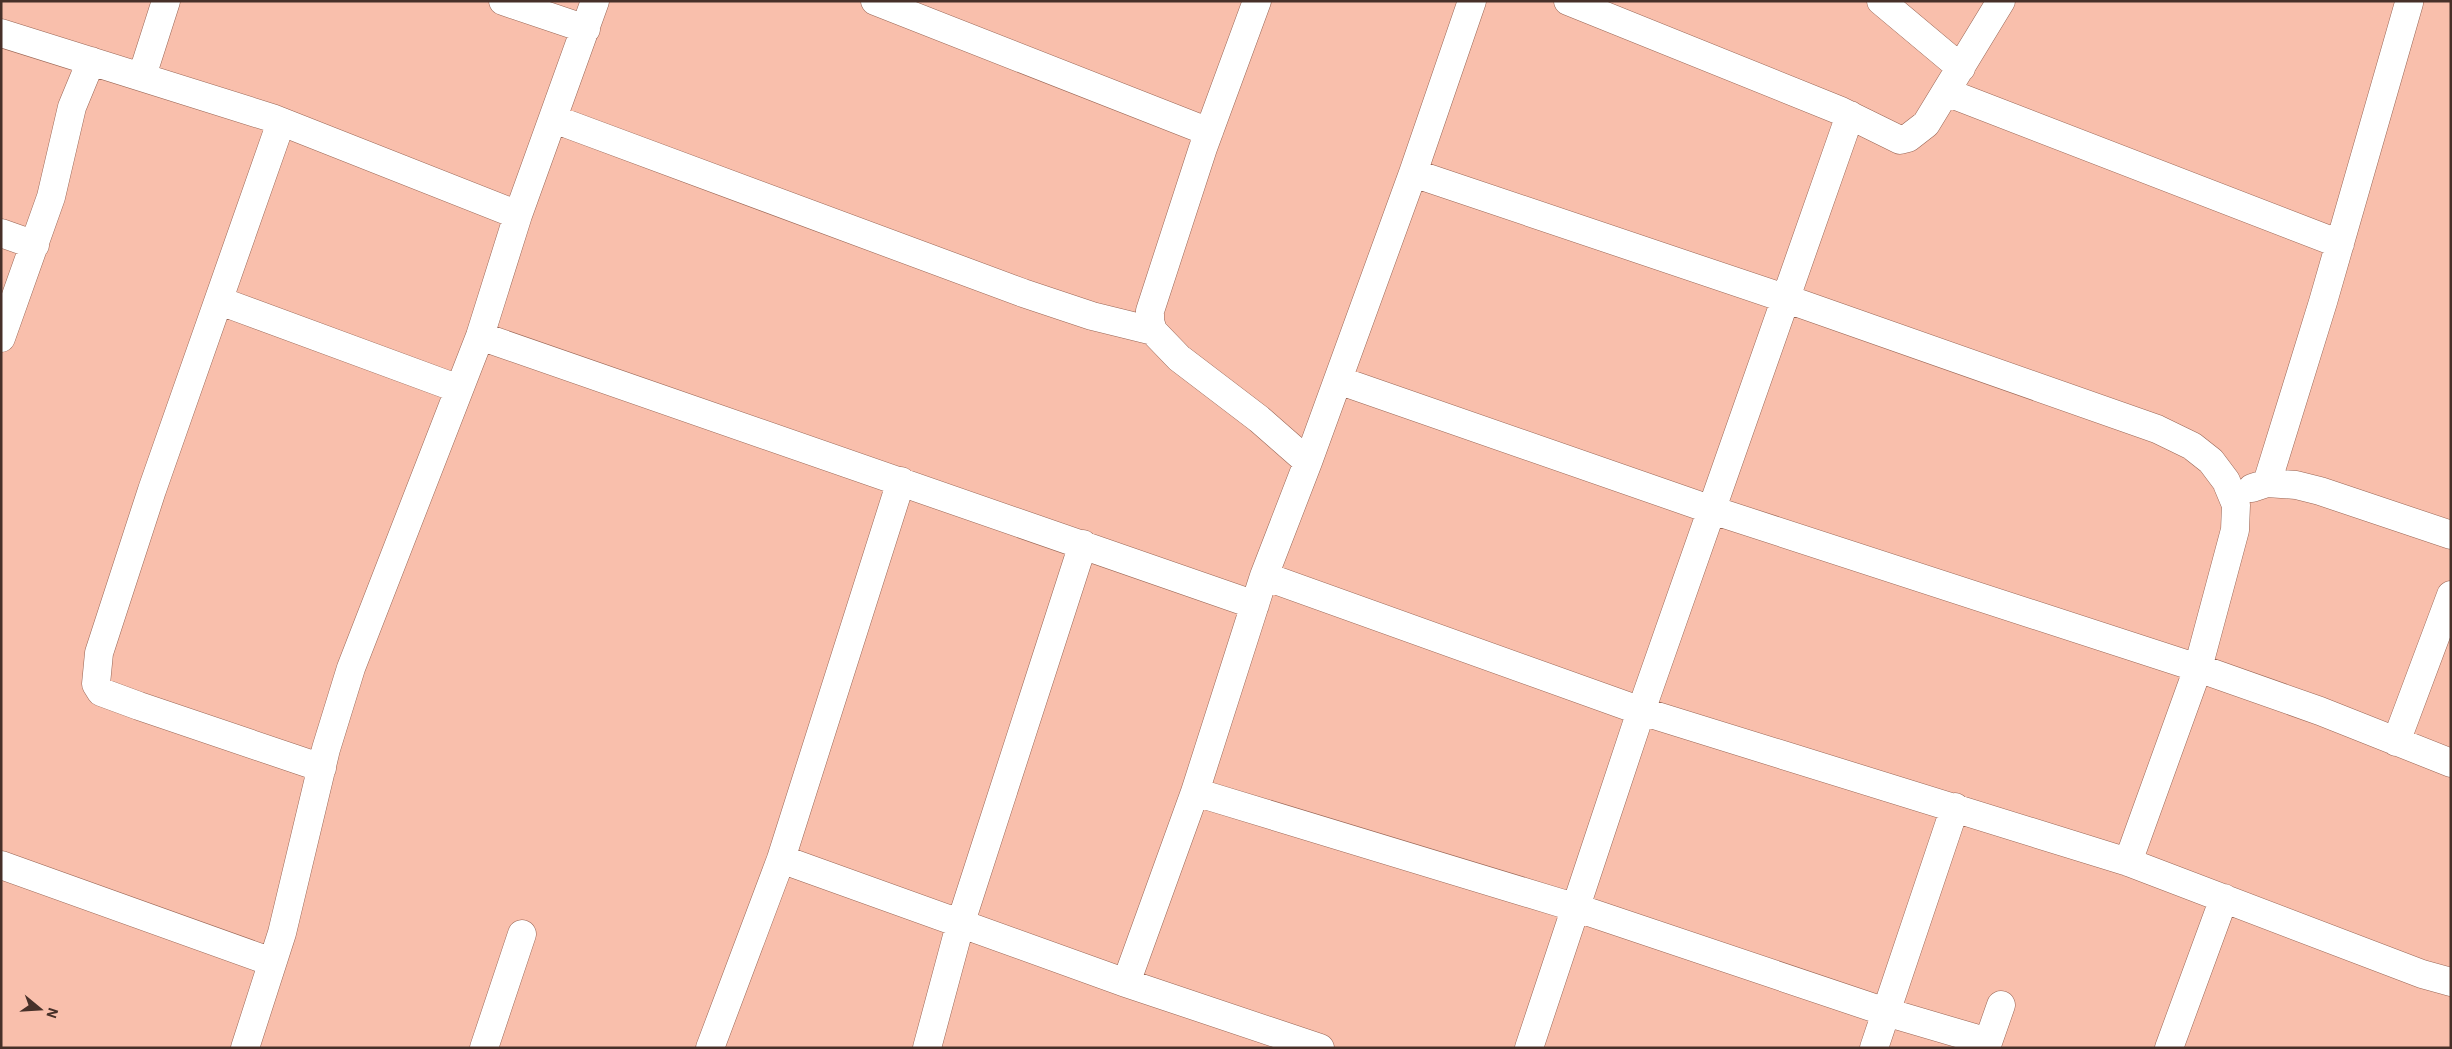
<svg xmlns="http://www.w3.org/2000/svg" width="2452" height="1049" font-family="'IBM Plex Sans',sans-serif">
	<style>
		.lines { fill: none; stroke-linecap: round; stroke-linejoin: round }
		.minor-casing { stroke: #996554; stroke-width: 29 }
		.minor { stroke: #fff; stroke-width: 28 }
	</style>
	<rect width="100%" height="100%" fill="#f9bfac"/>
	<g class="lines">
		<defs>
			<path id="minor" d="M503,1L586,29
				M875,1L1209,132
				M1257,1L1203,148L1150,311V321L1153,331L1179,358L1259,419L1308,462
				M1568,1L1841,111L1900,140L1908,138L1926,124L2001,1
				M1881,1L1961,68
				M1,33L272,118L518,215
				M142,76L166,1
				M1946,92L2340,244
				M554,119L1023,293L1092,316L1153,331
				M281,122L152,490L99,653L96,684L101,692L139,706L322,768
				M1413,173L1787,299L2157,429L2192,446L2211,461L2226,481L2236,505L2235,530L2198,668L2128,862
				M1,233L35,245
				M220,301L459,389
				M480,336L1255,605
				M1,338L51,197L72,107L91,61
				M1338,380L1712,510L2198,668L2320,711L2451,763
				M2267,483L2323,302L2409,3
				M2252,488L2267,483L2296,485L2320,491L2451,535
				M1264,576L1641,711L2128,862L2422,974L2451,982
				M2396,742L2451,595
				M1195,792L1577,908L1886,1012L1988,1042
				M781,859L1126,983L1320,1048
				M1,865L272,962
				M1126,983L1195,792L1264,576L1308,462L1413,173L1472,1
				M245,1048L282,933L326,749L351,668L480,336L518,215L595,1
				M484,1048L522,934
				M710,1048L781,859L901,481
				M927,1048L960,925L1083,544
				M1529,1048L1641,711L1850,115
				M1874,1048L1955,807
				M1986,1048L2001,1005
				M2169,1048L2224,898"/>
		</defs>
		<use href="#minor" class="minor-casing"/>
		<use href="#minor" class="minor"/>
	</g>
	<rect width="2452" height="1049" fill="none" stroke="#473029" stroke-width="5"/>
	<g transform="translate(40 1009) rotate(108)" stroke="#f9bfac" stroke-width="4" paint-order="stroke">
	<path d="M0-4L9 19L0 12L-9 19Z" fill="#473029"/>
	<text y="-8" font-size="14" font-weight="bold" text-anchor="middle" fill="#473029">N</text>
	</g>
</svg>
